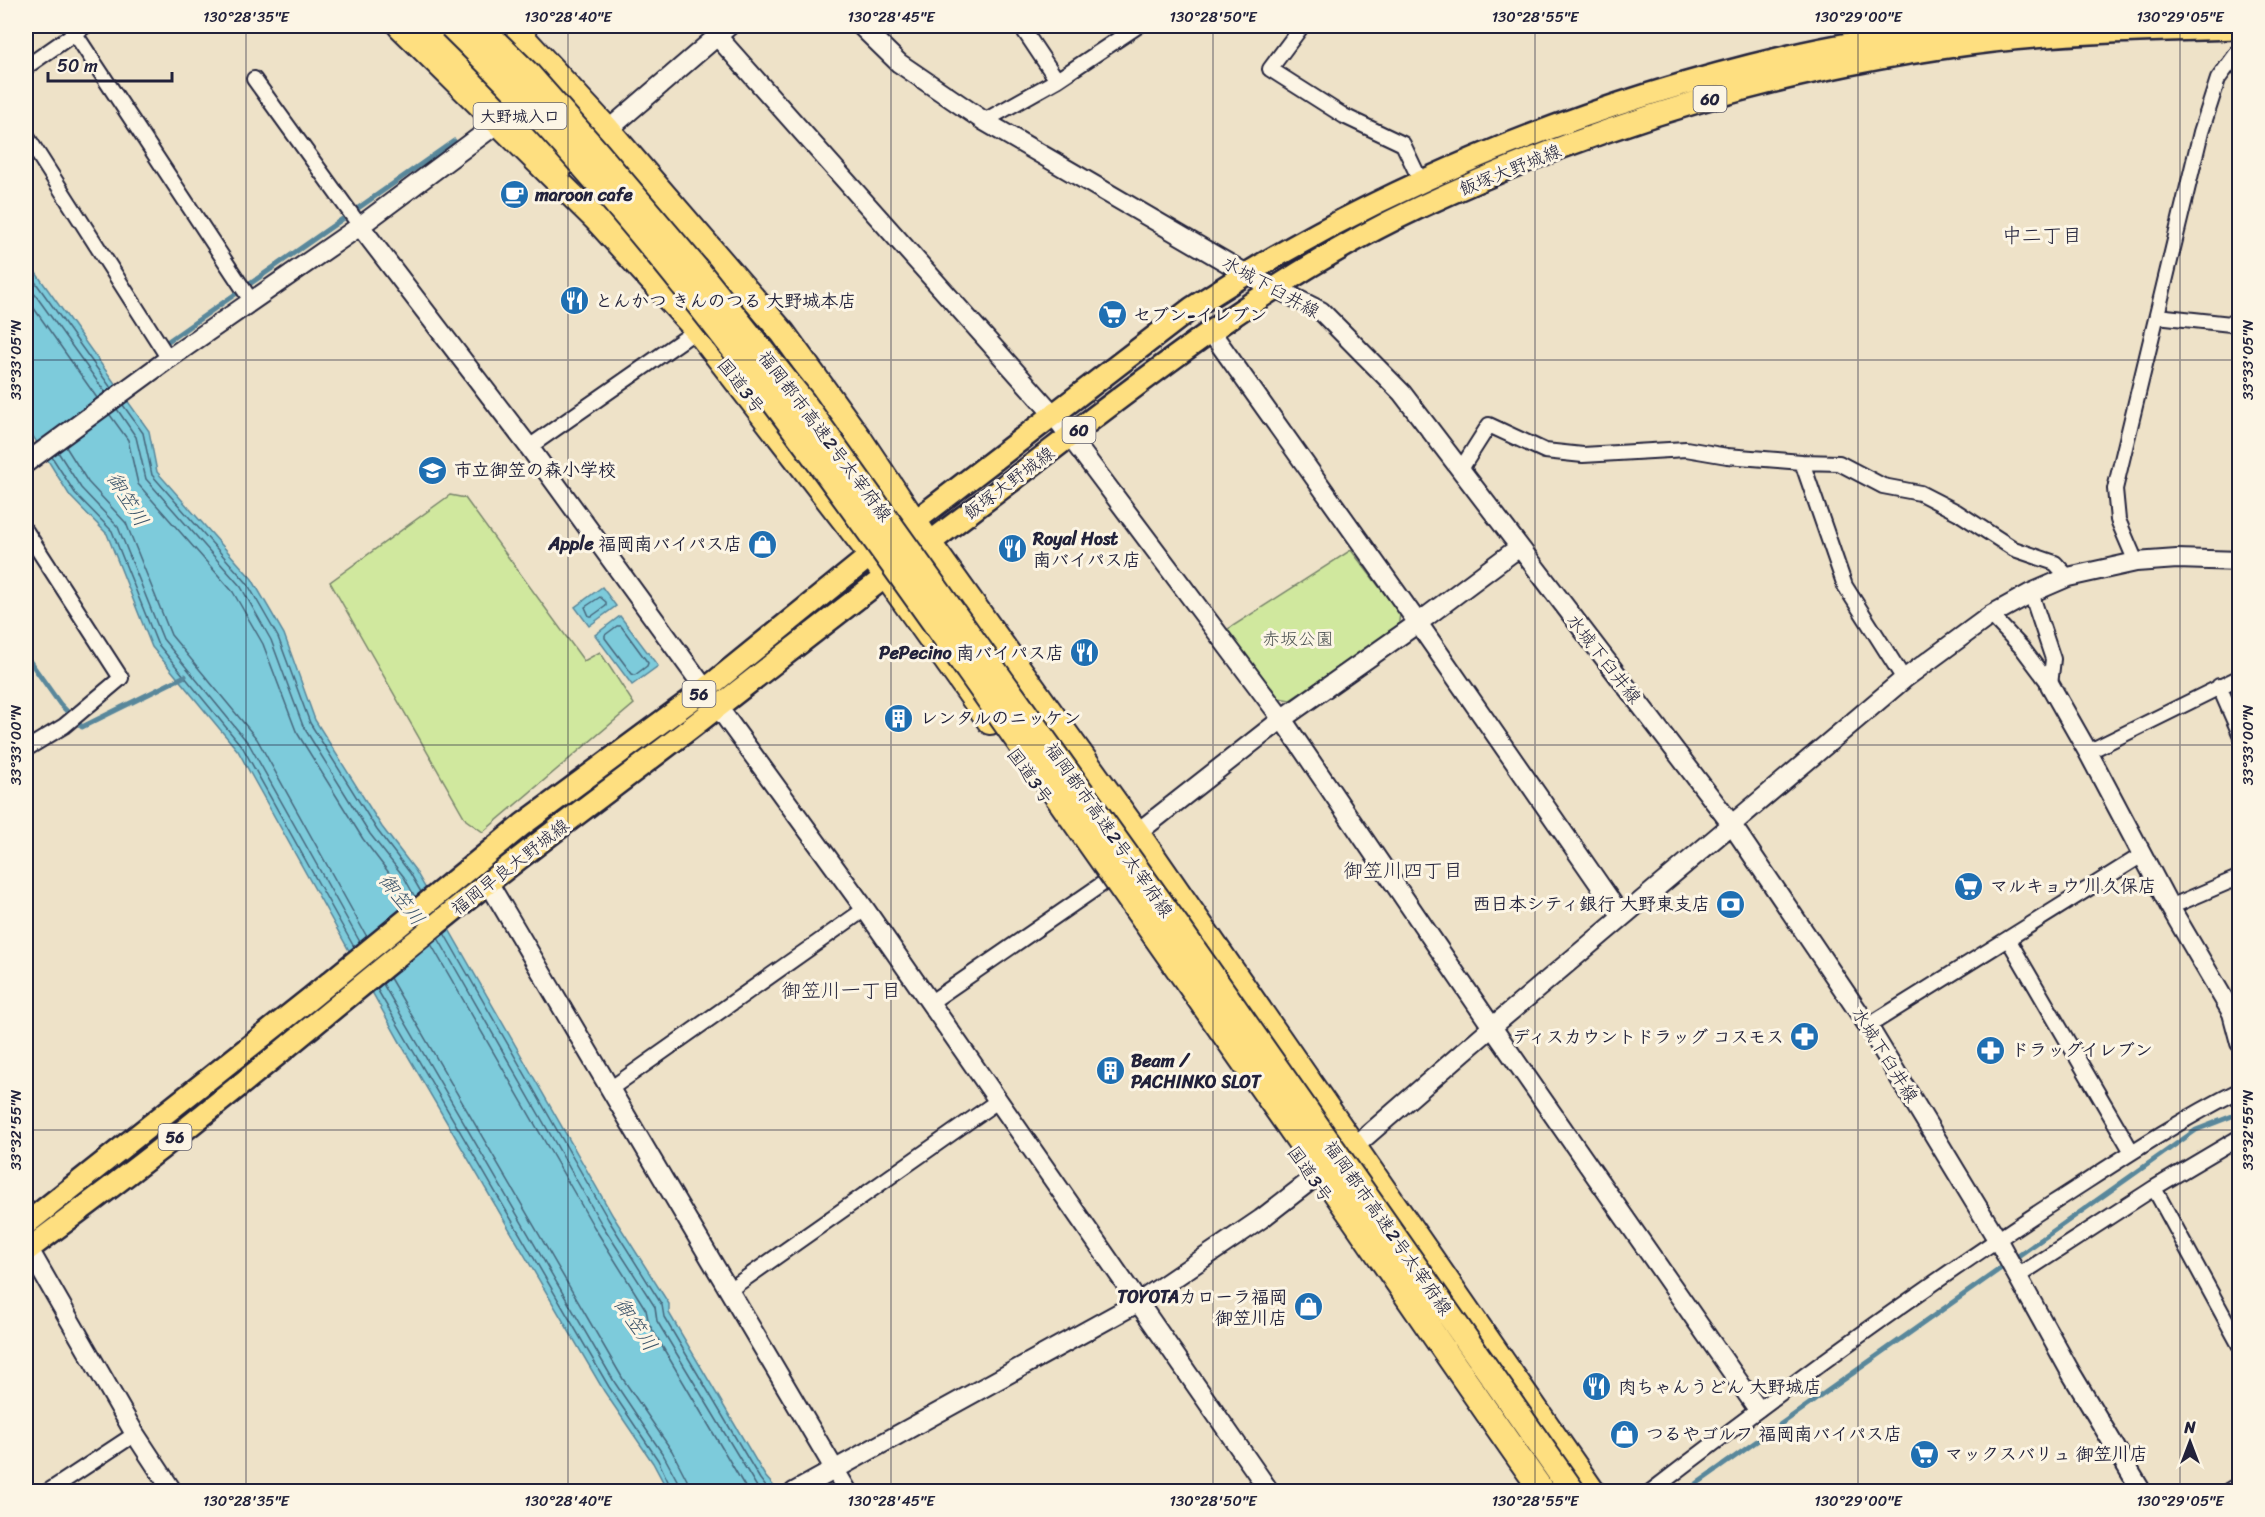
<svg xmlns="http://www.w3.org/2000/svg" width="2265" height="1517" font-family="Sriracha,'Klee One',sans-serif">
	<style>
		.green { fill: #d0e89e; stroke: #79856c; stroke-width: 1.5 }
		.water { fill: #7dcbdb; stroke: #59879b; stroke-width: 1.5 }
		.lines { fill: none; stroke-linecap: round; stroke-linejoin: round }
		.shore { stroke: #46667b; stroke-width: 1.5 }
		.stream { stroke: #59879b; stroke-width: 5 }
		.street-casing { stroke: #22223b; stroke-width: 18 }
		.secondary-casing { stroke: #22223b; stroke-width: 22 }
		.primary-casing { stroke: #22223b; stroke-width: 26 }
		.highway-casing { stroke: #22223b; stroke-width: 28 }
		.street { stroke: #fcf5e5; stroke-width: 14 }
		.secondary { stroke: #fcf5e5; stroke-width: 18 }
		.primary { stroke: #fedf80; stroke-width: 21 }
		.highway { stroke: #fedf80; stroke-width: 24 }
		.highway-bridge-casing { stroke: #22223b; stroke-width: 28; stroke-linecap: butt }
		.highway-bridge { stroke: #fedf80; stroke-width: 24 }
		.ticks { fill: none; stroke: #22223b; stroke-width: 1.5; stroke-opacity: 0.45 }
		.labels { text-anchor: middle; stroke-width: 6; stroke-linejoin: round; paint-order: stroke }
		.shield { fill: #fcf5e5; stroke: #63616e; stroke-width: 1.5 }
		.shield-label { font-size: 16px; font-weight: bold; fill: #22223b }
		.street-label { font-size: 18px; fill: #22223b; stroke: #fcf5e5 }
		.poi-label { font-size: 18px; font-weight: bold; fill: #22223b; stroke: #fcf5e5; text-anchor: start }
		.park-label { font-size: 18px; fill: #4e5454; stroke: #fcf5e5 }
		.neighbourhood-label { font-size: 20px; fill: #22223b; stroke: #fcf5e5 }
		.water-label { font-size: 20px; font-style: italic; fill: #3d556b; stroke: #fcf5e5 }
		.neatline { fill: none; stroke: #22223b; stroke-width: 2 }
		.ticks-label { font-size: 15px; text-anchor: middle; fill: #22223b }
	</style>
	<rect width="100%" height="100%" fill="#eee2c8"/>
	<filter id="ink" filterUnits="userSpaceOnUse"><feTurbulence type="fractalNoise" baseFrequency=".0167" numOctaves="2"/><feDisplacementMap in="SourceGraphic" scale="12" xChannelSelector="R" yChannelSelector="G"/><feConvolveMatrix kernelMatrix="1 2 1 2 8 2 1 2 1" color-interpolation-filters="sRGB"/></filter>
	<g filter="url(#ink)">
		<path class="green" d="M450,495L465,498L584,661L600,652L634,704L483,832L466,820L330,582Z
			M1351,550L1400,614L1398,628L1290,700L1273,697L1225,631Z"/>
		<path class="water" d="M26,259L149,431L157,472L252,579L284,634L315,720L382,827L415,870L613,1216L669,1304V1313L765,1476L778,1491H668L653,1463L604,1391L401,1044L238,751L152,647L107,534L70,496L26,425Z
			M602,587L616,606L589,626L575,607Z
			M620,616L658,666L632,685L595,635Z"/>
		<g class="lines">
			<path class="shore" d="M26,269L111,388
				M26,282L105,392
				M26,297L97,398
				M123,405L143,433L152,475L247,583L278,637L310,723L377,830L410,873L421,892
				M117,409L136,437L146,479L241,587L271,640L303,726L370,834L404,877L415,897
				M110,415L128,440L138,484L233,592L263,644L296,731L363,839L396,882L408,903
				M66,447L88,482L126,523L171,635L257,739L367,937
				M58,452L81,488L118,527L163,639L249,744L360,942
				M52,457L75,493L112,531L157,643L243,748L354,947
				M600,597L606,602V606L592,616H589L585,607Z
				M617,626H621L648,663L647,666L635,675L632,674L605,638V635Z
				M444,933L608,1219L662,1305L664,1317L760,1479L770,1492
				M438,938L601,1223L655,1307L657,1321L760,1492
				M431,944L594,1227L646,1310L649,1324L748,1492
				M390,978L623,1379L672,1451L687,1480L689,1492
				M383,984L615,1383L664,1456L679,1484L680,1492
				M377,989L609,1387L658,1460L673,1492"/>
			<path class="stream" d="M164,344L454,141
				M26,656L60,704L82,727L185,676
				M1685,1492L2196,1130L2240,1113"/>
			<defs>
				<path id="street" d="M70,26L252,302
					M1021,26L1057,80
					M1302,26L1270,69L1344,116L1403,144L1421,182
					M26,67L85,26
					M254,79L360,226
					M984,121L1057,80L1138,26
					M26,135L169,359
					M2157,316L2240,325
					M529,447L697,330
					M1802,462L1845,586L1904,679
					M1461,469L1489,425L1545,451L1583,455L1686,449L1727,456L1802,462L1839,463L1883,486L1920,493L1957,512L2014,549L2055,563L2068,577
					M26,531L121,678L64,726L26,749
					M2136,562L2118,520L2115,489L2201,132L2218,79L2240,49
					M2031,593L2053,659L2050,685
					M1991,615L2023,649L2050,685
					M2219,686L2240,734
					M2088,752L2240,677
					M2170,907L2240,877
					M2008,939L2132,1152
					M931,1002L1105,882
					M1868,1026L2142,855
					M610,1089L865,909
					M2154,1188L2240,1346
					M2018,1276L2154,1188L2240,1137
					M729,1290L999,1100
					M47,1492L135,1434
					M1650,1492C1781,1391 1914,1293 2053,1203C2114,1164 2174,1123 2240,1090"/>
				<path id="secondary" d="M861,26L899,63L984,121L1245,273L1321,311L1402,393L1732,825L1868,1026L1997,1239L2071,1373L2142,1492
					M717,36L1053,414L1282,719L1492,1027L1757,1408
					M608,130L729,26
					M360,226L529,447L865,909L1270,1492
					M1211,332L1418,623L1622,917
					M26,463L164,362L360,226L498,123
					M2050,685L2088,752L2170,907L2232,1013L2240,1020
					M1137,833L1282,719L1418,623L1518,548
					M488,882L848,1492
					M2232,1013L2240,1043
					M26,1244L135,1434L173,1492
					M794,1492L1139,1302L1261,1219L1355,1146L1492,1027L1904,679L1991,615L2031,593L2068,577L2136,562L2177,559L2240,561
					M2230,1492L2240,1486"/>
				<path id="primary" d="M26,1224L312,997L522,825L706,689L871,555L1192,308C1372,190 1577,106 1786,57C1845,43 1905,34 1965,26
					M26,1251C67,1220 109,1189 150,1157C263,1069 372,975 484,886C555,829 629,776 701,720C790,651 878,581 969,513C1113,405 1255,284 1420,207C1600,123 1795,64 1993,41C2074,32 2157,30 2240,28"/>
				<path id="highway" d="M400,26L596,219L697,330L871,555L990,722
					M430,26L486,77L561,166
					M512,26L608,130L783,333L859,438L929,543L1137,833L1593,1492"/>
			</defs>
			<use href="#street" class="street-casing"/>
			<use href="#secondary" class="secondary-casing"/>
			<use href="#primary" class="primary-casing"/>
			<use href="#highway" class="highway-casing"/>
			<use href="#street" class="street"/>
			<use href="#secondary" class="secondary"/>
			<use href="#primary" class="primary"/>
			<use href="#highway" class="highway"/>
			<defs>
				<path id="highway-bridge" d="M451,26C648,219 809,446 968,670C1088,841 1209,1011 1328,1182C1400,1285 1470,1389 1543,1492
					M479,26L528,74L596,151L699,272L802,401L1178,927L1573,1492"/>
			</defs>
			<use href="#highway-bridge" class="highway-bridge-casing"/>
			<use href="#highway-bridge" class="highway-bridge"/>
		</g>
	</g>
	<path class="ticks" d="M246,26V1492M568,26V1492M891,26V1492M1213,26V1492M1535,26V1492M1858,26V1492M2180,26V1492M26,360H2240M26,745H2240M26,1130H2240"/>
	<defs>
		<symbol id="cafe-disc" viewBox="-11 -11 22 22"><circle r="9.5" fill="#1f6fb2" stroke="#fcf5e5"/><path d="M-5.5-4.5H6V0H3Q3 3.5 0 3.5H-2.5Q-5.5 3.5-5.5 0ZM3-3.2v2h1.7v-2ZM-6 4.5H4V6H-6Z" fill="#fff"/></symbol>
		<symbol id="restaurant-disc" viewBox="-11 -11 22 22"><circle r="9.5" fill="#1f6fb2" stroke="#fcf5e5"/><path d="M-5-6h1v4h1v-4h1v4h1v-4h1v5L-1.5 .5V6h-2V.5L-5-1ZM5-6V6H3V1.5H1.5Q1.5-4 5-6Z" fill="#fff"/></symbol>
		<symbol id="supermarket-disc" viewBox="-11 -11 22 22"><circle r="9.5" fill="#1f6fb2" stroke="#fcf5e5"/><path d="M-6-5.5h2.5l.6 2H6L4.5 2H-2.5L-4.4-4H-6ZM-1.5 3.2a1.3 1.3 0 1 0 .1 0ZM3 3.2a1.3 1.3 0 1 0 .1 0Z" fill="#fff"/></symbol>
		<symbol id="school-disc" viewBox="-11 -11 22 22"><circle r="9.5" fill="#1f6fb2" stroke="#fcf5e5"/><path d="M0-5L7-2L0 1L-7-2ZM-4 1L0 2.5L4 1V4Q0 6-4 4Z" fill="#fff"/></symbol>
		<symbol id="shop-disc" viewBox="-11 -11 22 22"><circle r="9.5" fill="#1f6fb2" stroke="#fcf5e5"/><path d="M-5-2.5h2.3a2.7 3.5 0 0 1 5.4 0H5L5.5 6h-11ZM-1.5-2.5h3a1.5 2.3 0 0 0-3 0Z" fill="#fff"/></symbol>
		<symbol id="building-disc" viewBox="-11 -11 22 22"><circle r="9.5" fill="#1f6fb2" stroke="#fcf5e5"/><path d="M-4-6H4V6H1V3H-1V6H-4ZM-2.5-4.3h1.7v1.8h-1.7ZM.8-4.3h1.7v1.8H.8ZM-2.5-1h1.7V.8h-1.7ZM.8-1h1.7V.8H.8Z" fill="#fff"/></symbol>
		<symbol id="bank-disc" viewBox="-11 -11 22 22"><circle r="9.5" fill="#1f6fb2" stroke="#fcf5e5"/><path d="M-6-4H6V4H-6ZM0-2.3a2.3 2.3 0 1 0 0 4.6a2.3 2.3 0 1 0 0-4.6Z" fill="#fff"/></symbol>
		<symbol id="pharmacy-disc" viewBox="-11 -11 22 22"><circle r="9.5" fill="#1f6fb2" stroke="#fcf5e5"/><path d="M-2-6h4v4h4v4h-4v4h-4v-4h-4v-4h4Z" fill="#fff"/></symbol>
	</defs>
	<g fill-rule="evenodd">
		<use href="#cafe-disc" x="498" y="178" width="33" height="33"/>
		<use href="#restaurant-disc" x="558" y="284" width="33" height="33"/>
		<use href="#supermarket-disc" x="1096" y="298" width="33" height="33"/>
		<use href="#school-disc" x="416" y="454" width="33" height="33"/>
		<use href="#shop-disc" x="746" y="528" width="33" height="33"/>
		<use href="#restaurant-disc" x="996" y="532" width="33" height="33"/>
		<use href="#restaurant-disc" x="1068" y="636" width="33" height="33"/>
		<use href="#building-disc" x="882" y="702" width="33" height="33"/>
		<use href="#supermarket-disc" x="1952" y="870" width="33" height="33"/>
		<use href="#bank-disc" x="1714" y="888" width="33" height="33"/>
		<use href="#pharmacy-disc" x="1788" y="1020" width="33" height="33"/>
		<use href="#pharmacy-disc" x="1974" y="1034" width="33" height="33"/>
		<use href="#building-disc" x="1094" y="1054" width="33" height="33"/>
		<use href="#shop-disc" x="1292" y="1290" width="33" height="33"/>
		<use href="#restaurant-disc" x="1580" y="1370" width="33" height="33"/>
		<use href="#shop-disc" x="1608" y="1418" width="33" height="33"/>
		<use href="#supermarket-disc" x="1908" y="1438" width="33" height="33"/>
	</g>
	<g class="labels">
		<g class="shield">
			<rect x="1693.5" y="86" width="33" height="26" rx="4.5"/>
			<rect x="473.5" y="103" width="93" height="26" rx="4.5"/>
			<rect x="1062.5" y="417" width="33" height="26" rx="4.5"/>
			<rect x="682.5" y="681" width="33" height="26" rx="4.5"/>
			<rect x="158.5" y="1124" width="33" height="26" rx="4.5"/>
		</g>
		<g class="shield-label">
			<text x="1710" y="105">60</text>
			<text x="520" y="122">大野城入口</text>
			<text x="1079" y="436">60</text>
			<text x="699" y="700">56</text>
			<text x="175" y="1143">56</text>
		</g>
		<g class="street-label">
			<text transform="translate(1510 170) rotate(-22)" y="6">飯塚大野城線</text>
			<text transform="translate(1271 287) rotate(29)" y="6">水城下臼井線</text>
			<text transform="translate(741 386) rotate(52)" y="6">国道3号</text>
			<text transform="translate(825 436) rotate(53)" y="6">福岡都市高速2号太宰府線</text>
			<text transform="translate(1009 483) rotate(-37)" y="6">飯塚大野城線</text>
			<text transform="translate(1604 659) rotate(52)" y="6">水城下臼井線</text>
			<text transform="translate(1030 776) rotate(54)" y="6">国道3号</text>
			<text transform="translate(1109 830) rotate(55)" y="6">福岡都市高速2号太宰府線</text>
			<text transform="translate(510 867) rotate(-38)" y="6">福岡早良大野城線</text>
			<text transform="translate(1885 1055) rotate(58)" y="6">水城下臼井線</text>
			<text transform="translate(1310 1174) rotate(55)" y="6">国道3号</text>
			<text transform="translate(1388 1228) rotate(55)" y="6">福岡都市高速2号太宰府線</text>
		</g>
		<g class="poi-label">
			<text x="535" y="201">maroon cafe</text>
			<text x="595" y="307">とんかつ きんのつる 大野城本店</text>
			<text x="1133" y="321">セブン-イレブン</text>
			<text x="454" y="476">市立御笠の森小学校</text>
			<text x="1033" y="545">Royal Host<tspan x="1033" dy="21">南バイパス店</tspan></text>
			<text x="742" y="550" text-anchor="end">Apple 福岡南バイパス店</text>
			<text x="1064" y="659" text-anchor="end">PePecino 南バイパス店</text>
			<text x="920" y="724">レンタルのニッケン</text>
			<text x="1990" y="892">マルキョウ 川久保店</text>
			<text x="1710" y="910" text-anchor="end">西日本シティ銀行 大野東支店</text>
			<text x="1784" y="1043" text-anchor="end">ディスカウントドラッグ コスモス</text>
			<text x="2011" y="1056">ドラッグイレブン</text>
			<text x="1131" y="1067">Beam /<tspan x="1131" dy="21">PACHINKO SLOT</tspan></text>
			<text x="1287" y="1303" text-anchor="end">TOYOTAカローラ福岡<tspan x="1287" dy="21">御笠川店</tspan></text>
			<text x="1618" y="1393">肉ちゃんうどん 大野城店</text>
			<text x="1646" y="1440">つるやゴルフ 福岡南バイパス店</text>
			<text x="1945" y="1460">マックスバリュ 御笠川店</text>
		</g>
		<g class="park-label">
			<text x="1298" y="645">赤坂公園</text>
		</g>
		<g class="neighbourhood-label">
			<text x="2042" y="242">中二丁目</text>
			<text x="1403" y="877">御笠川四丁目</text>
			<text x="841" y="997">御笠川一丁目</text>
		</g>
		<g class="water-label">
			<text transform="translate(128 499) rotate(58)" y="7">御笠川</text>
			<text transform="translate(402 899) rotate(52)" y="7">御笠川</text>
			<text transform="translate(636 1324) rotate(56)" y="7">御笠川</text>
		</g>
	</g>
	<rect width="2265" height="1517" fill="none" stroke="#fcf5e5" stroke-width="66"/>
	<g transform="translate(2190 1442)" stroke="#fcf5e5" stroke-width="4.5" paint-order="stroke">
	<path d="M0-4.5L10 22L0 15L-10 22Z" fill="#22223b"/>
	<text y="-9" font-size="16" font-weight="bold" text-anchor="middle" fill="#22223b">N</text>
	</g>
	<path d="M48 72v9h124v-9" fill="none" stroke="#22223b" stroke-width="3"/>
	<text x="57" y="72" font-size="18" fill="#22223b" stroke="#fcf5e5" stroke-width="4.5" paint-order="stroke">50 m</text>
	<rect x="33" y="33" width="2199" height="1451" class="neatline"/>
	<g class="ticks-label">
		<text x="246" y="22">130°28'35"E</text>
		<text x="568" y="22">130°28'40"E</text>
		<text x="891" y="22">130°28'45"E</text>
		<text x="1213" y="22">130°28'50"E</text>
		<text x="1535" y="22">130°28'55"E</text>
		<text x="1858" y="22">130°29'00"E</text>
		<text x="2180" y="22">130°29'05"E</text>
		<text transform="translate(16 360) rotate(-90)" y="5">33°33'05"N</text>
		<text transform="translate(2248 360) rotate(-90)" y="5">33°33'05"N</text>
		<text transform="translate(16 745) rotate(-90)" y="5">33°33'00"N</text>
		<text transform="translate(2248 745) rotate(-90)" y="5">33°33'00"N</text>
		<text transform="translate(16 1130) rotate(-90)" y="5">33°32'55"N</text>
		<text transform="translate(2248 1130) rotate(-90)" y="5">33°32'55"N</text>
		<text x="246" y="1506">130°28'35"E</text>
		<text x="568" y="1506">130°28'40"E</text>
		<text x="891" y="1506">130°28'45"E</text>
		<text x="1213" y="1506">130°28'50"E</text>
		<text x="1535" y="1506">130°28'55"E</text>
		<text x="1858" y="1506">130°29'00"E</text>
		<text x="2180" y="1506">130°29'05"E</text>
	</g>
</svg>
